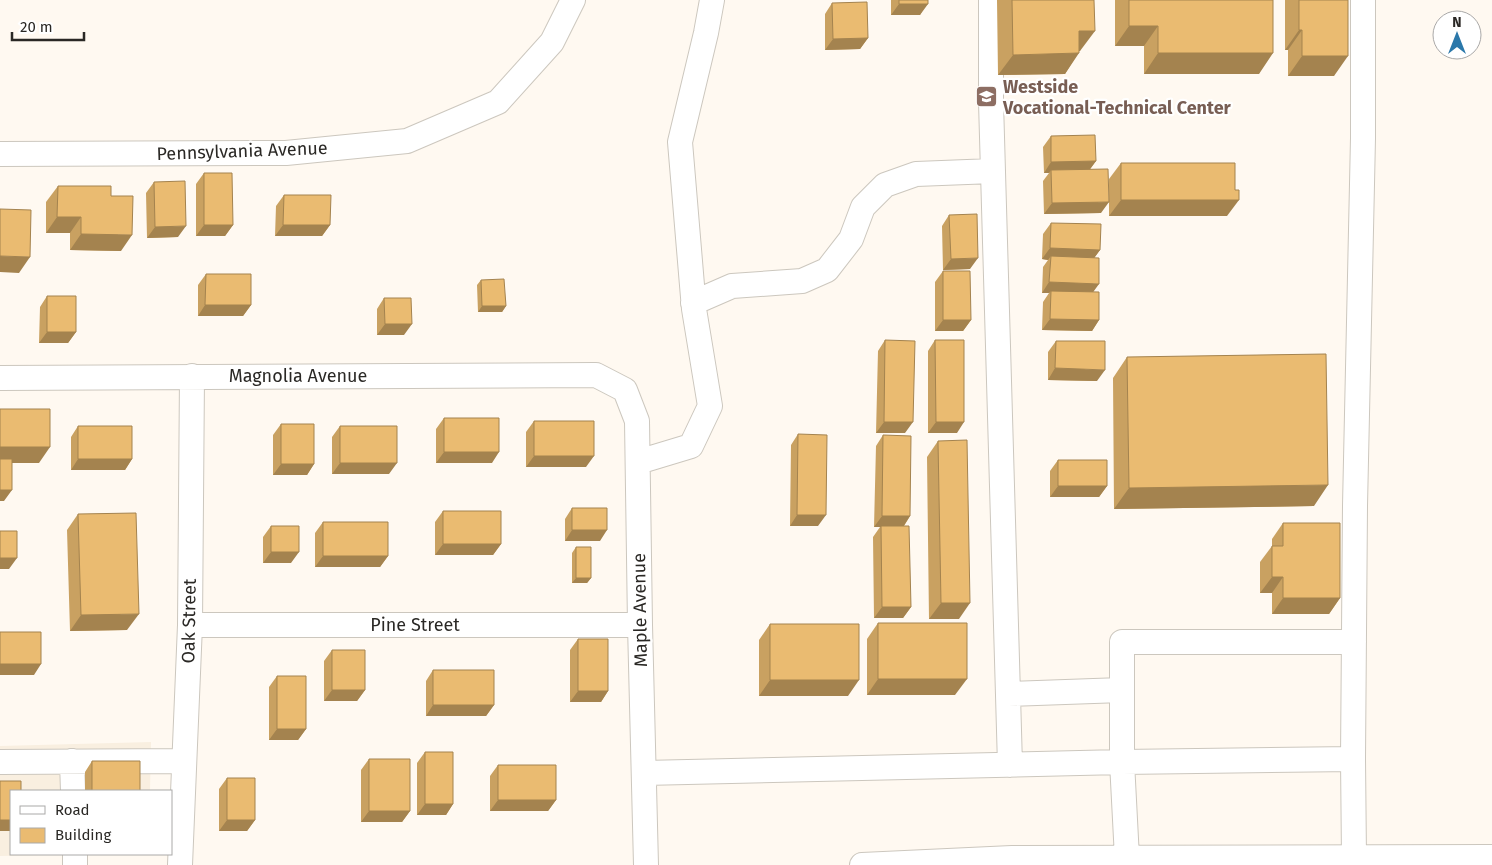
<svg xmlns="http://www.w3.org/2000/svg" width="1492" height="865" font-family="'Fira Sans',sans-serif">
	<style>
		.built { fill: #f9efe0 }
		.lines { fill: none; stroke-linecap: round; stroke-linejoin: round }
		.minor-casing { stroke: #ccc7be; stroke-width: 26 }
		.minor { stroke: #fff; stroke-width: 24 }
		.wall { fill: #c9a161 }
		.shaded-wall { fill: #a4834f }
		.building { fill: #eabb71; stroke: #a4834f }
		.labels { text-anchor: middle; stroke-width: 4.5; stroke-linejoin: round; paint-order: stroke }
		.education-label { font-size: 18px; font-weight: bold; fill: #785e54; stroke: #fff; text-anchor: start }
		.street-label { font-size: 18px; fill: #2a2825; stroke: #fff }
	</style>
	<rect width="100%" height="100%" fill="#fff9f1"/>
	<path class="built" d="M151,742L150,791H11V854H91L0,856V746Z"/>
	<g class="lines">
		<defs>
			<path id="minor" d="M991,0V102L1010,765
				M0,154L286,153L407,141L498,102L552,42L573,0
				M693,303L732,286L802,281L827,270L851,239L863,207L885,185L916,174L993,171
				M0,378L596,375L625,390L637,421L640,625L646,865
				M638,462L691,446L710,406L694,309L680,142L706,33L712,0
				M190,625H640
				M1354,642H1122V762L1353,759L1354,858
				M1008,694L1122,690
				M1353,759L1355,506L1363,138V0
				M72,761L73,791
				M0,762L184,761
				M644,773L1122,762L1127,858
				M75,854V865
				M180,865L190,625L192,376
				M862,865L1012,858L1492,857"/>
		</defs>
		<use href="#minor" class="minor-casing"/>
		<use href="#minor" class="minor"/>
	</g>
	<path class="wall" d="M891,0H928L920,15H891Z
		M997,0H1094L1080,51H1079L1065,74L998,75Z
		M1115,0H1273L1259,74H1144V46H1115Z
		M1285,0H1348L1334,76H1288V50H1285Z
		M832,3L868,38L860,49L825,50V14Z
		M1051,136L1096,161L1090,169L1101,213L1044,214L1043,181L1049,173H1044L1043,147Z
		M1121,163L1227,216H1109V179Z
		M204,173L233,225L225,236H196V184Z
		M154,182L178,237L147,238L146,193Z
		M58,186L111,196L121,251L70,250V233H46V202Z
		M284,195L330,225L322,236H275L276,206Z
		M949,215L970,269L943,270L942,226Z
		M1051,223L1100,250L1094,258L1093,291L1099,320L1092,331L1042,330L1043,302L1049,293H1042L1043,267L1048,260L1042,259L1043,234Z
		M943,271L971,320L963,331H935V282Z
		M206,274L251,305L243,316H198V285Z
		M481,280L506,306L502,312H478L477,285Z
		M47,296L76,332L68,343H39L40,307Z
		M384,298L404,335H377V309Z
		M885,340L905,433H876L878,351Z
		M935,340L957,433H928V351Z
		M1056,341L1097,381L1048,380V352Z
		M1127,357L1314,506L1114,509L1113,378Z
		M444,418L492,463H436V429Z
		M534,421L586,467H526V432Z
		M281,424L314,464L307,475H273V435Z
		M78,426L132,459L125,470H71V437Z
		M340,426L389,474H332V437Z
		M798,434L818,526H790L791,445Z
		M883,435L910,516L904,526L911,607L903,618H874L873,537L880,527H874L876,446Z
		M938,441L959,619H929L927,457Z
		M1058,460L1107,486L1099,497H1050V471Z
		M572,508L600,541H565V519Z
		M443,511L501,544L493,555H435V522Z
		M78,514L127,630L70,631L67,530Z
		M323,522L388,556L380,567H315V533Z
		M1283,523L1340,598L1329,614H1272V593H1260V562L1272,546V539Z
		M271,526L291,563H263V537Z
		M576,547L591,578L587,583H572V553Z
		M878,623L955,695H867V639Z
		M770,624L848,696H759V640Z
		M578,639L608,691L601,702H570V650Z
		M332,650L365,690L357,701H324V661Z
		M433,670L494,705L486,716H426V681Z
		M277,676L306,729L298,740H269V687Z
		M425,752L453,804L446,815H417V763Z
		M369,759L410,811L402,822H361V770Z
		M92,761L140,791H85V772Z
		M498,765L556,800L548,811H490V776Z
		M227,778L255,820L247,831H219V789Z"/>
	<path class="shaded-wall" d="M899,4H928L920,15H891Z
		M1129,26H1158L1144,46H1115Z
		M1299,30H1302L1288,50H1285Z
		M1079,31H1095L1080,51H1064Z
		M868,38L860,49L825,50L833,39Z
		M1079,53L1065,74L998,75L1013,55Z
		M1158,53H1273L1259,74H1144Z
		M1302,56H1348L1334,76H1288Z
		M1096,161L1088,172L1051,170L1049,173H1044L1051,162Z
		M1121,200H1239L1227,216H1109Z
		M1109,202L1101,213L1044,214L1052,203Z
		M57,217H81L70,233H46Z
		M204,225H233L225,236H196Z
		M283,225H330L322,236H275Z
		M186,226L178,237L147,238L155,227Z
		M81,234L132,235L121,251L70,250Z
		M1050,248L1100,250L1092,261L1051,256L1048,260L1042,259Z
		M0,256L30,257L19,273L0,272Z
		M978,258L970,269L943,270L951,259Z
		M1049,282L1099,284L1091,295L1051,291L1049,293H1042Z
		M205,305H251L243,316H198Z
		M482,306H506L502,312H478Z
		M1050,319L1099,320L1092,331L1042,330Z
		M943,320H971L963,331H935Z
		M385,324H412L404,335H377Z
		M47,332H76L68,343H39Z
		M1055,368L1105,370L1097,381L1048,380Z
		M884,422H913L905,433H876Z
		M936,422H964L957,433H928Z
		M0,447H50L39,463H0Z
		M444,452H499L492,463H436Z
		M534,456H594L586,467H526Z
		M78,459H132L125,470H71Z
		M340,463H397L389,474H332Z
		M281,464H314L307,475H273Z
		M1328,485L1314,506L1114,509L1129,488Z
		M1058,486H1107L1099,497H1050Z
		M0,490H12L4,501H0Z
		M797,515H826L818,526H790Z
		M882,516H910L903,527H874Z
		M572,530H607L600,541H565Z
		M443,544H501L493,555H435Z
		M271,552H299L291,563H263Z
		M323,556H388L380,567H315Z
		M0,558H17L9,569H0Z
		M1272,577H1283L1272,593H1260Z
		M576,578H591L587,583H572Z
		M1283,598H1340L1329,614H1272Z
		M941,603H970L959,619H929Z
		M882,607H911L903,618H874Z
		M139,614L127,630L70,631L81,615Z
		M0,664H41L34,675H0Z
		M878,679H967L955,695H867Z
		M770,680H859L848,696H759Z
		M332,690H365L357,701H324Z
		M578,691H608L601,702H570Z
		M433,705H494L486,716H426Z
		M277,729H306L298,740H269Z
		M498,800H556L548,811H490Z
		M425,804H453L446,815H417Z
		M369,811H410L402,822H361Z
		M0,820H11V831H0Z
		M227,820H255L247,831H219Z"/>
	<path class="building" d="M899,0H928V4H899Z
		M1012,0H1094L1095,31H1079V53L1013,55Z
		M1129,0H1273V53H1158V26H1129Z
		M1299,0H1348V56H1302V30H1299Z
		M867,2L868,38L833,39L832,3Z
		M1095,135L1096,161L1051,162V136Z
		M1121,163H1235V190H1239V200H1121Z
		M1108,169L1109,202L1052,203L1051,170Z
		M204,173H232L233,225H204Z
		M185,181L186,226L155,227L154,182Z
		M58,186H111V196H133L132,235L81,234V217H57Z
		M284,195H331L330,225H283Z
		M0,209L31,210L30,257L0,256Z
		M977,214L978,258L951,259L949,215Z
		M1051,223L1101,224L1100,250L1050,248Z
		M1051,256L1099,258V284L1049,282Z
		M943,271H970L971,320H943Z
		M206,274H251V305H205Z
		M504,279L506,306H482L481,280Z
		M1051,291L1099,292V320L1050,319Z
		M47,296H76V332H47Z
		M384,298H411L412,324H385Z
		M885,340L915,341L913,422H884Z
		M935,340H964V422H936Z
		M1056,341H1105V370L1055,368Z
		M1326,354L1328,485L1129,488L1127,357Z
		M0,409H50V447H0Z
		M444,418H499V452H444Z
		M534,421H594V456H534Z
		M281,424H314V464H281Z
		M78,426H132V459H78Z
		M340,426H397V463H340Z
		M798,434L827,435L826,515H797Z
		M883,435L911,436L910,516H882Z
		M967,440L970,603H941L938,441Z
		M0,459H12V490H0Z
		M1058,460H1107V486H1058Z
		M572,508H607V530H572Z
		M443,511H501V544H443Z
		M136,513L139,614L81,615L78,514Z
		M323,522H388V556H323Z
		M1283,523H1340V598H1283V577H1272V546H1283Z
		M271,526H299V552H271Z
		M881,526H909L911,607H882Z
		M0,531H17V558H0Z
		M576,547H591V578H576Z
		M878,623H967V679H878Z
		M770,624H859V680H770Z
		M0,632H41V664H0Z
		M578,639H608V691H578Z
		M332,650H365V690H332Z
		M433,670H494V705H433Z
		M277,676H306V729H277Z
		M425,752H453V804H425Z
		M369,759H410V811H369Z
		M92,761H140V791H92Z
		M498,765H556V800H498Z
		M227,778H255V820H227Z
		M0,781H21V791H11V820H0Z"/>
	<defs>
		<symbol id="school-square" viewBox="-11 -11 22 22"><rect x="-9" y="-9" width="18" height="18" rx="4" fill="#8d6e63" stroke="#fff"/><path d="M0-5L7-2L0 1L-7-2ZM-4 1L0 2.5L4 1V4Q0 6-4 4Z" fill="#fff"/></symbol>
	</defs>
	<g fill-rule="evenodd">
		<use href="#school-square" x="974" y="84" width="25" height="25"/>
	</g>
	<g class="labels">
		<g class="education-label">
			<text x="1003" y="93">Westside<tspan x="1003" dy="21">Vocational-Technical Center</tspan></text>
		</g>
		<g class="street-label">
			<text transform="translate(242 151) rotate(-2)" y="6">Pennsylvania Avenue</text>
			<text x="298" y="382">Magnolia Avenue</text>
			<text transform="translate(640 610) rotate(-91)" y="6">Maple Avenue</text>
			<text transform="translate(189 621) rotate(-89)" y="6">Oak Street</text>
			<text x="415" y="631">Pine Street</text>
		</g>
	</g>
	<rect x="10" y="790" width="162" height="65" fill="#ffffff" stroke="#aaa9a8"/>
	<rect x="20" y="806" width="25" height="8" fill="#ffffff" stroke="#aaa9a8"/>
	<text x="55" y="815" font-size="15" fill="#2a2825">Road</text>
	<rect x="20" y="828" width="25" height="15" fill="#eabb71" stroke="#aaa9a8"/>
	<text x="55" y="840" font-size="15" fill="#2a2825">Building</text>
	<g transform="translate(1457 35)"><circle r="24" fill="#ffffff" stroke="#aaa9a8"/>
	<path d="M0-4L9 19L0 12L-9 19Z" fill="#2b78aa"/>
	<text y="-8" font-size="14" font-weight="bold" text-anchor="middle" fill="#2a2825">N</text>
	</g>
	<path d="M12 32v8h72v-8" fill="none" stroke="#2a2825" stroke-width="2.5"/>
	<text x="20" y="32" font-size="15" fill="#2a2825" stroke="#ffffff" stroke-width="4" paint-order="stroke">20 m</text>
</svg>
